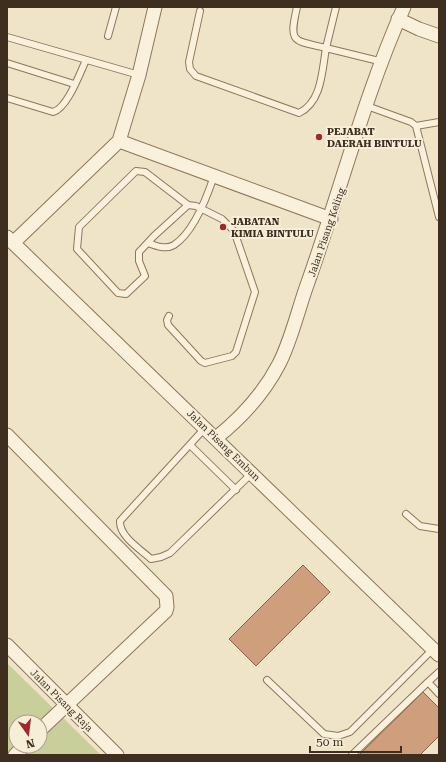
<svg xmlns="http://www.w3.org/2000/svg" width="446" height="762" font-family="'Roboto Serif',serif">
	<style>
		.green { fill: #c9cf9b; fill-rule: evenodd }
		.building { fill: #cf9f7d; stroke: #8d5f41 }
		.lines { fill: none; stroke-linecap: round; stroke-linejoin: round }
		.lane-casing { stroke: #8d765c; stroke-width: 8 }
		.street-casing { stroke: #8d765c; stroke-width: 15 }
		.lane { stroke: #faf1dc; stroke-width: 6 }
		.street { stroke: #faf1dc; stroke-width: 13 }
		.poi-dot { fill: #9e2a2b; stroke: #f7eed8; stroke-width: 1.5 }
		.labels { text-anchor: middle; stroke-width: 4; stroke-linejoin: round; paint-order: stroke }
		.poi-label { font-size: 10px; font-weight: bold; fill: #3d2e20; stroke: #f7eed8; text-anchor: start }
		.street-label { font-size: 10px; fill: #3d2e20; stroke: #f7eed8 }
	</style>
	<rect width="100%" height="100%" fill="#f0e4c8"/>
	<path class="green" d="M7,663L101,755H7ZM16,722H40V746H16Z"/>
	<path class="building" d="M303,565L330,592L256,666L229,639Z
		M423,692L439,708V736L420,755H359Z"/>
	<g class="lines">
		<defs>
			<path id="lane" d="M297,7C289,43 292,40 326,48L336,7
				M200,11L189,62L190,69L196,76L299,113C322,102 322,71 326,48L383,62
				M108,36L116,7
				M7,37L139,75
				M7,63L74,84
				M7,98L53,112C67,109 80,73 86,60
				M367,106L411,122L416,126L439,217
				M416,126L439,122
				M148,243C156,246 166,250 174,245C194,232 207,197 214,176
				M169,316L167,320L168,325L201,361L205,363L232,356L236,352L255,292L234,231L222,219L196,206L188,205L145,172L136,171L79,227L77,249L118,293L126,294L145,276L139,261V252L154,236L188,205
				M205,428L120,521C119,536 140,549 151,559L161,557L170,553L252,473
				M190,445L236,490
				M406,514L420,526L439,529
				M439,672L428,682L439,694
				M267,680L324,734L338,736L350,732L433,649
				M352,755L428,682"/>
			<path id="street" d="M398,19L419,29L439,36
				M119,141L331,219
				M7,237L439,655
				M13,243L119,141L139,75L155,7
				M7,435L166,596L167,607L166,611L40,730
				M216,438C241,418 264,393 279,364C291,341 298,310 307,285C340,193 364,96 404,7
				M7,645L117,755
				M15,755L24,746"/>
		</defs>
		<use href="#lane" class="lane-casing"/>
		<use href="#street" class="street-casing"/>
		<use href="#lane" class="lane"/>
		<use href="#street" class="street"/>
	</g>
	<g class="poi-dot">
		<circle cx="319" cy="137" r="4"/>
		<circle cx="223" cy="227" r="4"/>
	</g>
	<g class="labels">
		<g class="poi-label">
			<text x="327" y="135">PEJABAT<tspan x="327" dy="12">DAERAH BINTULU</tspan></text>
			<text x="231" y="225">JABATAN<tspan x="231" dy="12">KIMIA BINTULU</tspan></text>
		</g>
		<g class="street-label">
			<text transform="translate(326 232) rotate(-71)" y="4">Jalan Pisang Keling</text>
			<text transform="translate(224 445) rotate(44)" y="4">Jalan Pisang Embun</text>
			<text transform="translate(62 700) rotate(45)" y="4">Jalan Pisang Raja</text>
		</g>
	</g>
	<rect width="446" height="762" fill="none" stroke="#3d2e20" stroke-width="16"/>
	<g transform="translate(28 734) rotate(166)"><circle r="19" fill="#f7eed8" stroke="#ada18e"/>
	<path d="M0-3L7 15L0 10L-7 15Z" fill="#9e2a2b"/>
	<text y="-6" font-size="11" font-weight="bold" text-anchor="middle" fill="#3d2e20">N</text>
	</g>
	<path d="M310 746v6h91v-6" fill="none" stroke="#3d2e20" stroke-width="2"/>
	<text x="316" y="746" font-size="12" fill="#3d2e20" stroke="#f7eed8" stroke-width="3" paint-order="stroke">50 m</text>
</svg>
